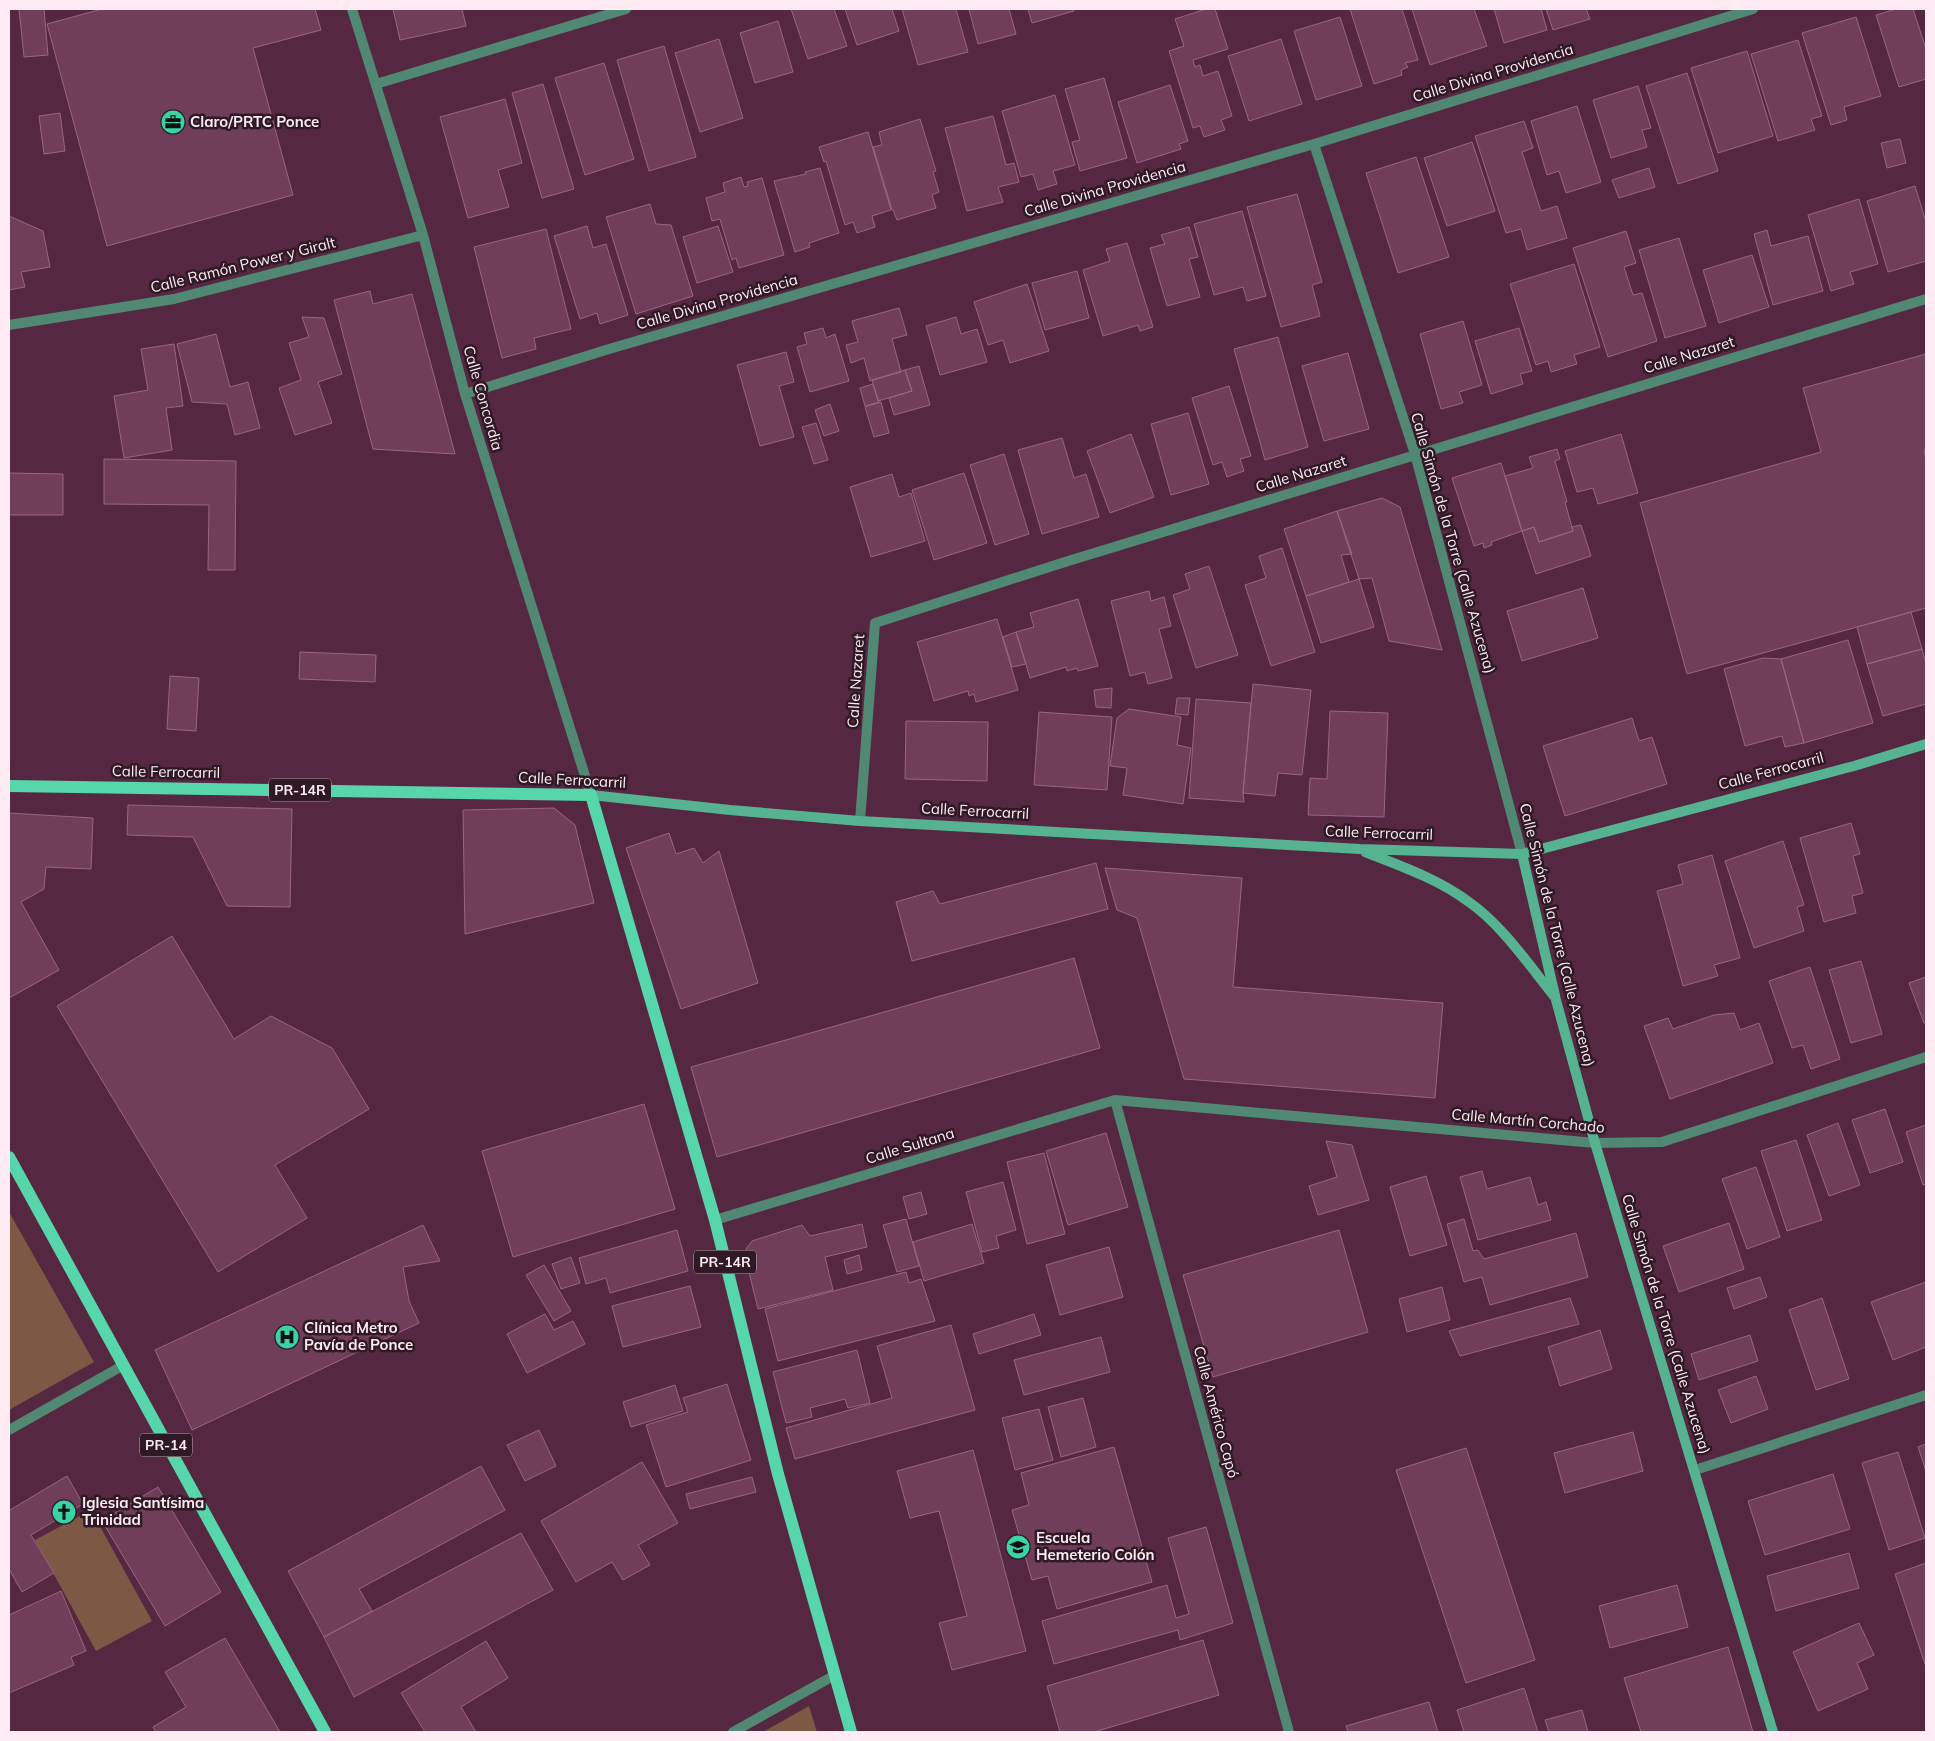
<svg xmlns="http://www.w3.org/2000/svg" width="1935" height="1741" font-family="Mulish,sans-serif">
	<style>
		.green { fill: #7d5845 }
		.building { fill: #703e58; stroke: #9a6580 }
		.lines { fill: none; stroke-linecap: round; stroke-linejoin: round }
		.street { stroke: #508873; stroke-width: 10 }
		.secondary { stroke: #56b392; stroke-width: 10 }
		.primary { stroke: #57d5ab; stroke-width: 12 }
		.labels { text-anchor: middle; stroke-width: 5; stroke-linejoin: round; paint-order: stroke }
		.shield { fill: #2e1924; stroke: #c0acb6; stroke-width: 1 }
		.shield-label { font-size: 14px; font-weight: bold; fill: #feebf4 }
		.street-label { font-size: 15px; fill: #feebf4; stroke: #2e1924 }
		.poi-label { font-size: 15px; font-weight: bold; fill: #feebf4; stroke: #2e1924; text-anchor: start }
	</style>
	<rect width="100%" height="100%" fill="#562740"/>
	<path class="green" d="M9,1212L94,1362L9,1410Z
		M91,1510L152,1621L96,1651L35,1540Z
		M809,1706L817,1732H763Z"/>
	<path class="building" d="M19,9H44L48,55L24,57Z
		M102,9H315L321,30L253,48L293,195L107,246L47,24Z
		M393,9H462L466,26L400,40Z
		M791,9H834L847,46L808,59Z
		M845,9H892L899,31L857,45Z
		M902,9H956L968,52L918,65Z
		M969,9H1009L1016,34L978,44Z
		M1028,9H1073L1074,11L1032,23Z
		M1206,9H1215L1228,49L1193,60L1195,67L1200,65L1203,76L1218,71L1232,116L1221,120L1225,130L1204,137L1200,126L1193,128L1169,51L1184,46L1175,19Z
		M1350,9H1402L1418,60L1405,63L1408,67L1401,70L1402,75L1374,84Z
		M1412,9H1474L1487,46L1430,65Z
		M1494,9H1541L1547,30L1504,43Z
		M1546,9H1586L1590,19L1553,30Z
		M1896,9H1913L1926,49V79L1899,87L1876,15Z
		M1340,17L1362,86L1316,100L1294,31Z
		M1856,17L1881,96L1844,107L1847,120L1831,125L1802,33Z
		M778,21L793,72L755,83L740,33Z
		M719,39L743,118L700,132L675,53Z
		M1281,39L1302,104L1249,121L1228,56Z
		M1798,40L1822,116L1811,119L1815,130L1778,141L1751,54Z
		M664,46L696,157L649,171L617,60Z
		M1747,51L1773,136L1718,153L1691,68Z
		M604,63L634,159L585,175L555,78Z
		M1687,73L1718,171L1678,184L1646,86Z
		M1104,78L1127,158L1080,171L1072,142L1080,140L1065,89Z
		M543,84L574,189L542,198L512,93Z
		M1170,85L1188,141L1179,144L1181,149L1137,163L1118,102Z
		M1638,86L1651,128L1642,130L1647,147L1611,158L1593,100Z
		M1055,95L1075,165L1053,171L1057,184L1038,190L1033,174L1021,177L1002,111Z
		M505,99L522,163L498,170L509,207L468,218L440,117Z
		M1577,106L1601,182L1566,193L1559,171L1547,175L1531,121Z
		M60,113L65,151L44,154L39,116Z
		M993,116L1006,165L1014,163L1019,182L998,187L1003,202L967,211L945,128Z
		M920,119L936,171L933,172L939,192L932,195L936,208L897,220L893,210H892L873,147L882,145L879,132Z
		M1524,121L1533,148L1522,152L1541,211L1557,206L1567,238L1527,250L1521,229L1506,233L1475,136Z
		M868,132L891,210L872,216L875,227L857,233L853,222L845,225L826,161L824,162L819,147Z
		M1900,139L1906,163L1887,168L1881,143Z
		M1472,142L1495,211L1447,226L1424,158Z
		M1416,157L1449,257L1398,273L1366,173Z
		M820,168L839,233L809,243L810,247L795,252L774,181L806,174L805,172Z
		M1649,168L1655,187L1619,198L1612,180Z
		M741,177L744,187L748,186L747,182L762,178L784,255L739,268L736,258L732,260L720,219L712,221L706,198L725,192L723,183Z
		M1915,186L1926,222V261L1888,272L1867,201Z
		M1297,194L1322,282L1312,285L1320,316L1281,327L1247,207Z
		M1859,199L1878,264L1850,272L1854,284L1831,291L1808,215Z
		M650,204L656,224L671,225L693,296L636,314L606,217Z
		M1242,211L1266,296L1247,301L1243,287L1214,295L1194,224Z
		M9,216L43,231L50,267L21,272L25,287L9,290Z
		M587,226L593,248L606,244L628,315L600,324L597,313L580,319L554,236Z
		M718,226L733,272L697,283L683,237Z
		M1189,227L1198,257L1189,259L1200,297L1167,306L1150,248L1165,244L1161,235Z
		M546,229L571,329L534,338L536,349L502,358L474,247Z
		M1767,230L1771,246L1808,236L1823,291L1773,305L1754,234Z
		M1626,231L1636,263L1624,267L1633,295L1642,293L1657,341L1608,357L1573,248Z
		M1679,238L1706,326L1665,338L1639,250Z
		M1127,243L1153,327L1140,331L1138,325L1103,336L1083,270L1110,261L1106,249Z
		M1752,255L1769,307L1719,323L1703,270Z
		M1574,264L1600,347L1574,355L1577,364L1551,372L1548,361L1536,365L1510,284Z
		M1077,271L1089,318L1045,330L1032,283Z
		M1027,284L1049,351L1010,363L1003,340L988,345L974,302Z
		M370,291L373,304L412,294L455,454L373,449L334,300Z
		M899,308L907,335L892,339L901,372L870,381L864,358L851,363L846,345L858,342L852,321Z
		M302,317L324,318L342,374L318,382L332,423L295,435L279,388L301,380L289,343L309,337Z
		M956,317L961,334L977,329L987,362L940,375L926,326Z
		M1463,321L1482,385L1459,392L1463,403L1441,409L1420,334Z
		M823,328L826,338L835,334L849,381L810,392L797,347L807,344L804,333Z
		M1519,328L1532,371L1520,374L1523,384L1491,394L1475,341Z
		M216,334L230,387L248,382L260,428L235,435L227,404L192,402L177,344Z
		M1278,337L1308,447L1265,460L1234,349Z
		M174,344L183,406L166,408L172,450L124,458L114,396L148,390L141,349Z
		M786,352L794,382L779,386L794,437L760,446L737,365Z
		M1348,353L1369,429L1324,441L1302,366Z
		M1926,354V449L1924,450L1926,460V608L1687,674L1640,503L1821,452L1803,388Z
		M919,366L930,405L894,415L889,398L912,391L905,370Z
		M905,370L912,391L878,401L872,380Z
		M873,384L879,402L865,406L860,388Z
		M1229,386L1251,456L1240,459L1244,471L1227,477L1222,462L1213,465L1192,398Z
		M881,402L889,433L874,437L865,407Z
		M830,404L839,431L824,436L815,410Z
		M1188,413L1209,484L1171,495L1151,424Z
		M816,423L828,460L814,464L802,427Z
		M1131,434L1154,497L1110,513L1087,451Z
		M1621,434L1638,493L1598,504L1593,488L1577,492L1565,451Z
		M1062,438L1074,478L1086,474L1099,517L1042,534L1018,450Z
		M1557,449L1560,459L1555,461L1567,502H1565L1573,531L1539,542L1534,527L1522,531L1505,476L1533,468L1529,457Z
		M1004,454L1029,534L995,545L970,465Z
		M104,459L236,461L235,570H208L209,505L104,504Z
		M1501,463L1522,531L1491,542L1492,545L1484,548L1483,543L1474,546L1452,478Z
		M9,473L63,474V515H9Z
		M964,473L987,543L934,560L912,490Z
		M892,474L899,497L911,493L925,541L871,557L850,487Z
		M1382,498L1400,507L1442,650L1389,641L1372,578L1359,579L1337,511Z
		M1337,511L1352,554L1341,555L1349,582L1306,596L1284,529Z
		M1581,525L1591,556L1536,574L1522,531L1534,527L1539,542L1573,531L1572,527Z
		M1282,548L1315,652L1271,666L1245,585L1266,578L1259,556Z
		M1209,566L1238,655L1196,668L1173,595L1190,589L1185,574Z
		M1359,579L1374,627L1321,643L1306,596Z
		M1583,588L1598,638L1522,661L1507,611Z
		M1149,591L1151,601L1164,597L1171,626L1159,629L1172,678L1148,684L1145,672L1130,676L1111,601Z
		M1078,599L1098,666L1078,671L1077,668L1067,671L1066,667L1030,678L1016,632L1034,627L1030,613Z
		M1911,612L1922,649L1867,664L1857,627Z
		M997,619L1018,690L976,702L974,694L969,696L968,691L934,701L917,642Z
		M1016,632L1026,664L1012,667L1003,637Z
		M1848,640L1873,723L1804,743L1781,659Z
		M1922,649L1926,664V704L1883,716L1867,664Z
		M300,652L376,655L375,682L299,679Z
		M1763,658L1781,659L1804,743L1785,747L1782,736L1745,746L1724,669Z
		M170,676L199,678L196,731L167,729Z
		M1253,684L1311,690L1302,775L1278,773L1275,796L1243,793Z
		M1112,688L1111,708L1096,707L1094,690Z
		M1177,698H1190L1188,715L1175,714Z
		M1196,699L1251,703L1243,793L1244,802L1189,798Z
		M1129,709L1181,717L1177,745L1191,748L1183,804L1123,795L1127,768L1110,766L1117,718Z
		M1330,711L1388,713L1384,817L1308,815L1310,778L1327,779Z
		M1039,712L1112,717L1107,790L1034,785Z
		M1632,718L1639,741L1652,737L1667,784L1565,816L1543,746Z
		M906,721L988,722L987,781L905,779Z
		M128,805L292,809L290,907L227,906L193,837L127,835Z
		M554,808L575,825L594,903L465,934L463,810Z
		M9,813L93,818L91,869L46,867L44,889L21,902L59,970L9,998Z
		M1851,823L1860,854L1853,856L1863,893L1852,896L1856,913L1824,922L1800,838Z
		M669,833L676,854L694,848L703,863L719,851L758,983L681,1009L626,848Z
		M1783,841L1804,905L1797,907L1804,931L1754,948L1725,861Z
		M1712,855L1740,958L1714,965L1718,976L1683,986L1657,891L1683,884L1678,865Z
		M1096,863L1108,909L912,961L896,902L933,891L940,904Z
		M1105,868L1242,878L1233,987L1443,1003L1435,1098L1184,1079L1137,918L1117,910Z
		M172,936L234,1039L271,1016L332,1048L369,1109L275,1165L307,1218L218,1272L57,1006Z
		M1074,958L1100,1048L717,1157L691,1067Z
		M1861,961L1882,1034L1851,1043L1829,970Z
		M1810,967L1840,1059L1811,1069L1803,1045L1792,1048L1769,981Z
		M1926,977V1023H1924L1909,983Z
		M1734,1013L1740,1030L1759,1023L1773,1063L1670,1099L1644,1026L1668,1018L1673,1029L1714,1015Z
		M644,1104L675,1209L513,1257L482,1151Z
		M1885,1109L1903,1162L1870,1173L1852,1120Z
		M1838,1123L1860,1185L1829,1196L1807,1135Z
		M1926,1125V1184L1923,1185L1906,1132Z
		M1106,1133L1128,1207L1068,1225L1046,1151Z
		M1796,1140L1822,1220L1787,1231L1761,1151Z
		M1326,1141L1352,1145L1369,1200L1318,1215L1309,1186L1337,1177Z
		M1044,1153L1065,1234L1027,1244L1007,1162Z
		M1756,1167L1780,1237L1747,1249L1722,1179Z
		M1482,1171L1487,1189L1530,1177L1538,1205L1546,1202L1551,1220L1478,1240L1460,1177Z
		M1426,1176L1447,1245L1410,1256L1390,1187Z
		M1003,1182L1016,1230L996,1236L999,1248L982,1252L966,1192Z
		M921,1192L927,1214L909,1219L903,1197Z
		M906,1219L919,1266L897,1272L883,1225Z
		M1464,1219L1473,1251L1478,1250L1484,1259L1576,1233L1588,1277L1490,1305L1482,1277L1464,1282L1447,1224Z
		M1729,1223L1744,1269L1679,1292L1663,1246Z
		M862,1224L867,1247L825,1257L833,1290L758,1309L744,1252L752,1241L802,1225L810,1236Z
		M972,1224L984,1263L924,1281L913,1242Z
		M423,1225L440,1261L403,1267L409,1301L419,1323L192,1430L155,1350Z
		M677,1230L688,1271L610,1293L606,1278L586,1284L579,1258Z
		M1339,1230L1368,1332L1213,1377L1183,1275Z
		M1109,1247L1123,1297L1060,1315L1046,1265Z
		M859,1255L862,1270L847,1274L844,1260Z
		M571,1257L580,1283L561,1289L552,1264Z
		M544,1265L571,1311L554,1321L526,1275Z
		M906,1272L909,1283L921,1279L935,1321L778,1361L765,1309Z
		M1760,1277L1767,1297L1734,1309L1727,1288Z
		M1926,1282V1347L1893,1360L1871,1302Z
		M690,1286L701,1327L623,1347L612,1306Z
		M1442,1287L1450,1320L1407,1332L1399,1299Z
		M1570,1298L1579,1324L1460,1356L1449,1331Z
		M1822,1298L1849,1379L1816,1390L1789,1310Z
		M545,1314L554,1330L573,1321L585,1344L527,1373L507,1334Z
		M1034,1314L1041,1335L979,1354L973,1334Z
		M951,1325L975,1410L795,1459L786,1428L892,1398L877,1346Z
		M1600,1330L1612,1369L1560,1386L1548,1347Z
		M1750,1335L1758,1361L1699,1380L1691,1354Z
		M1101,1337L1110,1372L1024,1395L1014,1360Z
		M857,1350L870,1403L848,1408L845,1399L810,1408L812,1417L786,1423L773,1372Z
		M1756,1376L1768,1409L1731,1423L1718,1390Z
		M727,1384L751,1460L666,1487L646,1425L688,1412L683,1398Z
		M675,1385L683,1411L631,1427L623,1402Z
		M1083,1398L1096,1447L1061,1457L1048,1407Z
		M1039,1409L1053,1460L1015,1470L1002,1418Z
		M539,1430L556,1466L525,1481L507,1445Z
		M1633,1432L1643,1471L1565,1493L1554,1453Z
		M1926,1444V1471L1918,1447Z
		M1114,1447L1152,1582L1057,1609L1048,1576L1032,1580L1012,1510L1029,1505L1021,1473Z
		M1466,1448L1535,1660L1466,1683L1396,1470Z
		M973,1450L1026,1651L952,1670L939,1623L967,1616L939,1511L910,1518L897,1471Z
		M1898,1452L1925,1538L1889,1550L1862,1463Z
		M642,1462L678,1523L638,1545L650,1565L623,1580L612,1562L576,1582L541,1521Z
		M481,1466L505,1510L359,1589L372,1611L324,1637L288,1571Z
		M1833,1474L1850,1529L1765,1555L1748,1501Z
		M67,1476L83,1504L31,1535L54,1573L22,1592L9,1569V1509L10,1510Z
		M752,1477L756,1492L690,1509L686,1494Z
		M158,1487L221,1592L165,1626L102,1521Z
		M1206,1527L1233,1623L1180,1640L1178,1630L1054,1664L1042,1621L1167,1585L1176,1618L1189,1614L1168,1538Z
		M521,1533L553,1590L354,1697L324,1637Z
		M1849,1553L1859,1588L1776,1611L1767,1576Z
		M1926,1563V1667L1895,1574Z
		M1677,1585L1688,1627L1610,1648L1599,1606Z
		M61,1591L86,1651L71,1657L74,1665L9,1693V1615Z
		M1859,1623L1874,1655L1857,1663L1868,1689L1818,1711L1793,1652Z
		M225,1638L280,1732H156L153,1727L186,1707L165,1672Z
		M1203,1640L1219,1695L1094,1732H1060L1047,1686Z
		M486,1641L508,1678L461,1707L476,1732H425L401,1693Z
		M1728,1647L1753,1732H1641L1624,1678Z
		M1524,1688L1538,1732H1464L1457,1710Z
		M1429,1702L1438,1732H1348L1346,1726Z
		M1582,1710L1588,1732H1549L1545,1720Z"/>
	<g class="lines">
		<path class="street" d="M352,9L423,235L465,394L591,795
			M376,84L626,9
			M1314,144L1415,454L1522,854
			M9,325L174,299L423,235
			M465,394L609,349L1314,144L1753,9
			M860,821L875,623L1065,562L1926,299
			M1115,1100L1289,1732
			M715,1220L1115,1100L1595,1143L1662,1142L1926,1057
			M9,1430L122,1366
			M1695,1470L1926,1395
			M733,1732L835,1675"/>
		<path class="secondary" d="M591,795L730,810L860,821L1360,849L1522,854L1854,766L1926,744
			M1365,852C1401,866 1438,879 1469,902C1502,925 1529,965 1554,996
			M1522,854L1556,1000L1595,1143L1773,1732"/>
		<path class="primary" d="M9,786L591,795L715,1220L778,1474L851,1732
			M9,1157L325,1732"/>
	</g>
	<defs>
		<symbol id="office-disc" viewBox="-11 -11 22 22"><circle r="9.5" fill="#39d4a5" stroke="#2e1924"/><path d="M-6-3h4V-5.5h4V-3h4V5H-6ZM-1-4.5V-3h2v-1.5ZM-6 0V1H6V0Z" fill="#111"/></symbol>
		<symbol id="hospital-disc" viewBox="-11 -11 22 22"><circle r="9.5" fill="#39d4a5" stroke="#2e1924"/><path d="M-5-5h3v3.5h4V-5h3V5h-3V1.5h-4V5h-3Z" fill="#111"/></symbol>
		<symbol id="church-disc" viewBox="-11 -11 22 22"><circle r="9.5" fill="#39d4a5" stroke="#2e1924"/><path d="M-1.2-6h2.4v3.5h3.3v2.4h-3.3V6h-2.4V-.1h-3.3v-2.4h3.3Z" fill="#111"/></symbol>
		<symbol id="school-disc" viewBox="-11 -11 22 22"><circle r="9.5" fill="#39d4a5" stroke="#2e1924"/><path d="M0-5L7-2L0 1L-7-2ZM-4 1L0 2.5L4 1V4Q0 6-4 4Z" fill="#111"/></symbol>
	</defs>
	<g fill-rule="evenodd">
		<use href="#office-disc" x="159" y="108" width="28" height="28"/>
		<use href="#hospital-disc" x="273" y="1323" width="28" height="28"/>
		<use href="#church-disc" x="50" y="1498" width="28" height="28"/>
		<use href="#school-disc" x="1004" y="1533" width="28" height="28"/>
	</g>
	<g class="labels">
		<g class="shield">
			<rect x="269" y="778.5" width="62" height="23" rx="4"/>
			<rect x="694" y="1250.5" width="62" height="23" rx="4"/>
			<rect x="140" y="1433.5" width="52" height="23" rx="4"/>
		</g>
		<g class="shield-label">
			<text x="300" y="795">PR-14R</text>
			<text x="725" y="1267">PR-14R</text>
			<text x="166" y="1450">PR-14</text>
		</g>
		<g class="street-label">
			<text transform="translate(1493 73) rotate(-17)" y="5">Calle Divina Providencia</text>
			<text transform="translate(1105 189) rotate(-16)" y="5">Calle Divina Providencia</text>
			<text transform="translate(243 265) rotate(-14)" y="5">Calle Ramón Power y Giralt</text>
			<text transform="translate(717 302) rotate(-16)" y="5">Calle Divina Providencia</text>
			<text transform="translate(1689 355) rotate(-17)" y="5">Calle Nazaret</text>
			<text transform="translate(483 398) rotate(74)" y="5">Calle Concordia</text>
			<text transform="translate(1301 474) rotate(-17)" y="5">Calle Nazaret</text>
			<text transform="translate(1453 543) rotate(74)" y="5">Calle Simón de la Torre (Calle Azucena)</text>
			<text transform="translate(856 681) rotate(-86)" y="5">Calle Nazaret</text>
			<text transform="translate(1771 771) rotate(-15)" y="5">Calle Ferrocarril</text>
			<text transform="translate(166 772) rotate(1)" y="5">Calle Ferrocarril</text>
			<text transform="translate(572 780) rotate(3)" y="5">Calle Ferrocarril</text>
			<text transform="translate(975 811) rotate(3)" y="5">Calle Ferrocarril</text>
			<text transform="translate(1379 833) rotate(2)" y="5">Calle Ferrocarril</text>
			<text transform="translate(1557 935) rotate(76)" y="5">Calle Simón de la Torre (Calle Azucena)</text>
			<text transform="translate(1528 1121) rotate(5)" y="5">Calle Martín Corchado</text>
			<text transform="translate(910 1146) rotate(-17)" y="5">Calle Sultana</text>
			<text transform="translate(1666 1324) rotate(73)" y="5">Calle Simón de la Torre (Calle Azucena)</text>
			<text transform="translate(1216 1412) rotate(75)" y="5">Calle Américo Capó</text>
		</g>
		<g class="poi-label">
			<text x="190" y="127">Claro/PRTC Ponce</text>
			<text x="304" y="1333">Clínica Metro<tspan x="304" dy="17">Pavía de Ponce</tspan></text>
			<text x="82" y="1508">Iglesia Santísima<tspan x="82" dy="17">Trinidad</tspan></text>
			<text x="1036" y="1543">Escuela<tspan x="1036" dy="17">Hemeterio Colón</tspan></text>
		</g>
	</g>
	<rect width="1935" height="1741" fill="none" stroke="#feebf4" stroke-width="20"/>
</svg>
